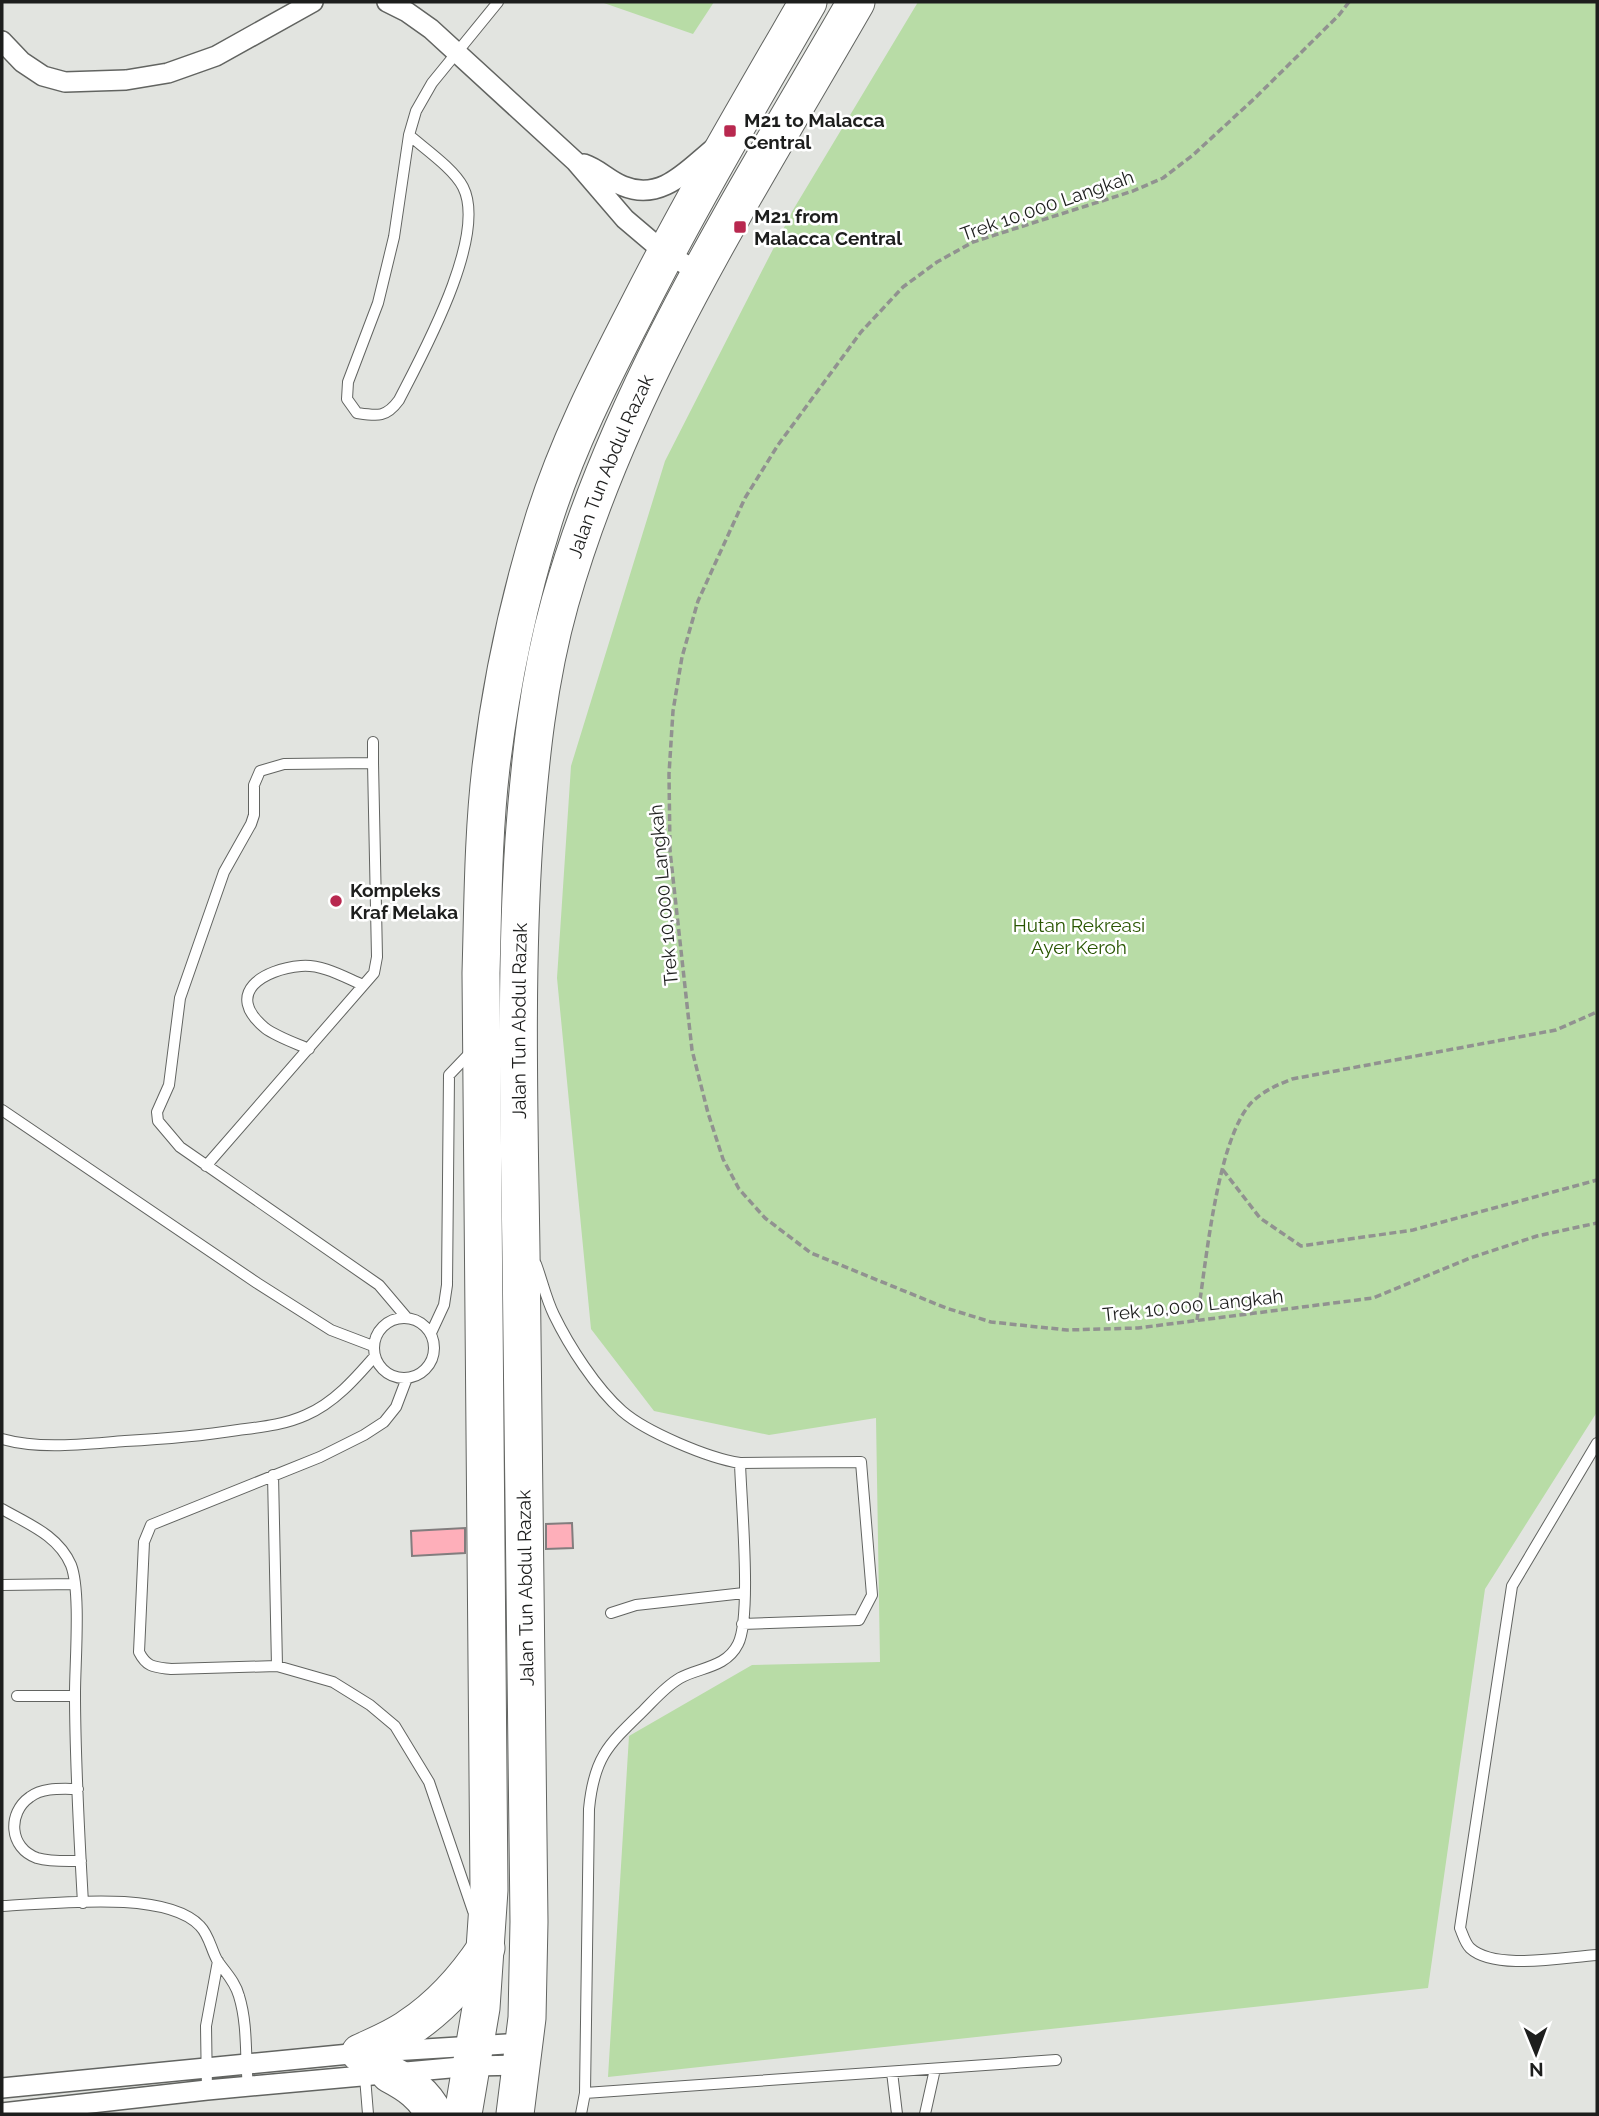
<svg xmlns="http://www.w3.org/2000/svg" width="1599" height="2116" font-family="Raleway,sans-serif">
	<style>
		.green { fill: #b8dca6 }
		.building { fill: #feafba; stroke: #827d7e; stroke-width: 2 }
		.lines { fill: none; stroke-linecap: round; stroke-linejoin: round }
		.lane-casing { stroke: #626461; stroke-width: 12 }
		.street-casing { stroke: #626461; stroke-width: 22 }
		.highway-casing { stroke: #626461; stroke-width: 39 }
		.path { stroke: #919290; stroke-width: 3.5; stroke-dasharray: 7 3.5; stroke-linecap: butt }
		.lane { stroke: #fff; stroke-width: 10 }
		.street { stroke: #fff; stroke-width: 19 }
		.highway { stroke: #fff; stroke-width: 37 }
		.poi-dot { fill: #b8284f; stroke: #fff; stroke-width: 2.5 }
		.labels { text-anchor: middle; stroke-width: 5; stroke-linejoin: round; paint-order: stroke }
		.poi-label { font-size: 19px; font-weight: bold; fill: #1d1e1d; stroke: #fff; text-anchor: start }
		.street-label { font-size: 19px; fill: #1d1e1d; stroke: #fff }
		.park-label { font-size: 19px; fill: #295602; stroke: #fff }
	</style>
	<rect width="100%" height="100%" fill="#e2e4e0"/>
	<path class="green" d="M601,2H714L693,34Z
		M918,2H1597V1412L1485,1589L1428,1988L608,2077L629,1736L752,1665L880,1662L876,1418L769,1435L654,1411L591,1329L557,978L571,766L665,461L793,210Z"/>
	<path class="building" d="M572,1523L573,1548L546,1549V1524Z
		M465,1528V1553L412,1556L411,1531Z"/>
	<g class="lines">
		<defs>
			<path id="lane" d="M409,135C425,149 454,169 463,187C488,236 422,355 399,400C386,418 377,416 357,413L347,399L348,382L378,303L394,237L409,135L416,111L432,83L498,2
				M373,742V763L284,764L260,771L254,785V815L251,824L224,872L180,998L169,1085L157,1112L158,1121L180,1147L379,1285L407,1318
				M309,1049C295,1043 277,1037 265,1028C223,993 264,969 301,966C322,964 344,977 363,985
				M2,1110L257,1283L331,1330L373,1346
				M206,1166L374,973L377,957L373,763
				M536,1264C542,1280 546,1299 554,1315C569,1346 596,1388 622,1411C646,1432 708,1458 740,1463C741,1500 752,1617 738,1644C726,1668 700,1667 680,1678C666,1686 655,1699 644,1710C608,1745 594,1757 589,1809L585,2093L581,2114
				M374 1348a30 30 0 1 1 60 0a30 30 0 1 1-60 0Z
				M431,1333L444,1305L447,1285L449,1075L471,1052
				M407,1378L396,1407L384,1422L364,1435L320,1457L151,1525L144,1542L139,1652C147,1668 155,1667 171,1669L277,1666L333,1682L370,1705L395,1726L429,1782L473,1911
				M2,1439C41,1450 85,1444 125,1441C163,1439 200,1436 238,1430C261,1427 284,1425 306,1415C334,1403 355,1379 375,1356
				M1597,1443L1512,1586L1460,1928C1463,1935 1465,1943 1470,1948C1495,1971 1564,1957 1597,1955
				M740,1463L861,1462L872,1595L859,1620L742,1624
				M273,1475L277,1666
				M2,1509C28,1524 58,1535 71,1565C81,1591 75,1662 75,1693C75,1763 79,1833 83,1903
				M2,1585L75,1584
				M611,1613L636,1605L744,1593
				M17,1696H75
				M78,1789C62,1789 43,1787 30,1797C7,1813 9,1848 37,1858C51,1862 66,1861 81,1861
				M2,1906C51,1904 165,1889 200,1926C209,1935 211,1949 217,1960C225,1972 235,1981 239,1996C248,2025 245,2057 248,2087
				M892,2072L897,2114
				M365,2077L368,2114
				M207,2090L206,2026L218,1961
				M585,2093L1056,2060
				M925,2114L935,2069"/>
			<path id="street" d="M387,2L407,12L431,29L576,162L625,219L665,253L701,273
				M2,41L22,62L43,76L65,82L126,80L168,73L216,56L313,2
				M584,164C599,169 608,180 623,186C661,202 687,170 714,148
				M2,2088L360,2053L524,2043
				M2,2113L207,2090L472,2066L522,2065"/>
			<g id="highway">
				<path d="M360,2053C377,2045 395,2038 410,2027C440,2007 466,1978 486,1948"/>
				<path d="M390,2074C409,2084 424,2094 434,2114"/>
				<path d="M463,2114L481,2008L489,1890L481,973C483,905 483,835 491,767C501,684 519,599 544,519C567,446 601,379 636,311C689,206 749,104 808,2"/>
				<path id="s1" d="M515,2114L527,2018L529,1922C527,1698 525,1474 521,1251C519,1114 515,976 524,840C530,760 538,680 560,602C621,386 745,195 856,2"/>
			</g>
		</defs>
		<use href="#lane" class="lane-casing"/>
		<use href="#street" class="street-casing"/>
		<use href="#highway" class="highway-casing"/>
		<path class="path" d="M1349,2L1339,15L1255,98L1193,155L1163,178L1133,191L973,242L937,262L903,287L861,332L778,445L745,498L698,601L682,657L673,711L669,774L670,851L692,1050L708,1113L723,1159L739,1189L765,1218L811,1253L946,1308L991,1322L1067,1330L1138,1328L1373,1298L1470,1258L1537,1236L1597,1223
			M1223,1170L1260,1218L1301,1246L1413,1230L1597,1180
			M1197,1320C1206,1266 1216,1142 1251,1103C1263,1091 1277,1085 1292,1079L1556,1030L1597,1012"/>
		<use href="#lane" class="lane"/>
		<use href="#street" class="street"/>
		<use href="#highway" class="highway"/>
	</g>
	<g class="poi-dot">
		<rect x="723" y="124" width="14" height="14" rx="3.5"/>
		<rect x="733" y="220" width="14" height="14" rx="3.5"/>
		<circle cx="336" cy="901" r="7"/>
	</g>
	<g class="labels">
		<g class="poi-label">
			<text x="744" y="127">M21 to Malacca<tspan x="744" dy="22">Central</tspan></text>
			<text x="754" y="223">M21 from<tspan x="754" dy="22">Malacca Central</tspan></text>
			<text x="350" y="897">Kompleks<tspan x="350" dy="22">Kraf Melaka</tspan></text>
		</g>
		<g class="street-label">
			<text transform="translate(1047 205) rotate(-19)" y="7">Trek 10,000 Langkah</text>
			<text dy="7" stroke="none"><textPath href="#s1" startOffset="1661">Jalan Tun Abdul Razak</textPath></text>
			<text transform="translate(663 895) rotate(-95)" y="7">Trek 10,000 Langkah</text>
			<text dy="7" stroke="none"><textPath href="#s1" startOffset="1094">Jalan Tun Abdul Razak</textPath></text>
			<text transform="translate(1193 1305) rotate(-6)" y="7">Trek 10,000 Langkah</text>
			<text transform="translate(525 1588) rotate(-91)" y="7">Jalan Tun Abdul Razak</text>
		</g>
		<g class="park-label">
			<text x="1079" y="932">Hutan Rekreasi<tspan x="1079" dy="22">Ayer Keroh</tspan></text>
		</g>
	</g>
	<rect width="1599" height="2116" fill="none" stroke="#1d1e1d" stroke-width="7"/>
	<g transform="translate(1536 2053) rotate(179)" stroke="#ffffff" stroke-width="5" paint-order="stroke">
	<path d="M0-5L12 26L0 18L-12 26Z" fill="#1d1e1d"/>
	<text y="-10" font-size="19" font-weight="bold" text-anchor="middle" fill="#1d1e1d">N</text>
	</g>
</svg>
